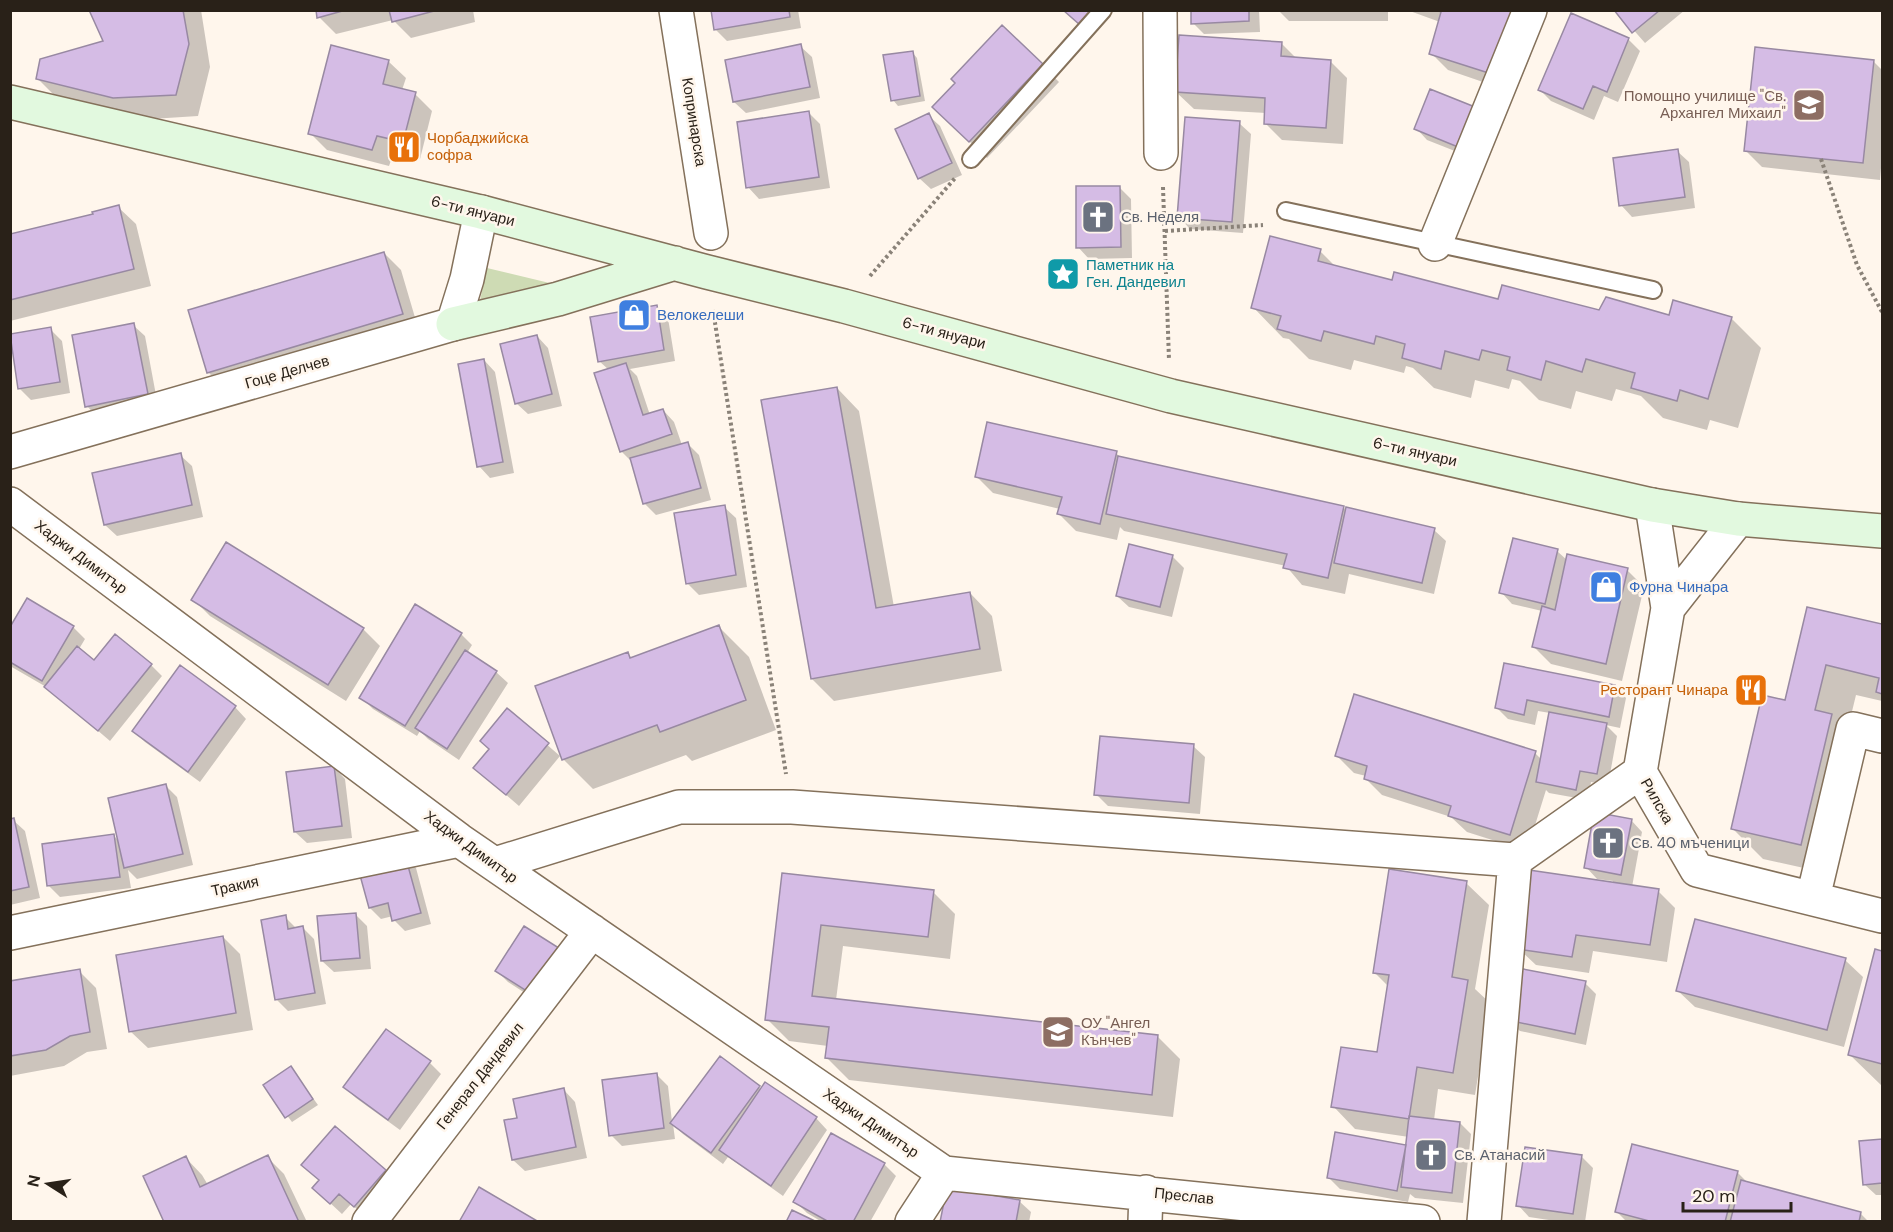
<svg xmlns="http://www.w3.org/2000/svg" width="1893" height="1232" font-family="'DM Sans',sans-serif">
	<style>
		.green { fill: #cedbb4 }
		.shadow { fill: #0003 }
		.building { fill: #d5bce5; stroke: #9889a2; stroke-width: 1.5 }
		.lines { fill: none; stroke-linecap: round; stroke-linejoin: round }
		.lane-casing { stroke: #84715b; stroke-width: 20 }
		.street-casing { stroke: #84715b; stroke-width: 36 }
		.secondary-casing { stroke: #84715b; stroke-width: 36 }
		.path { stroke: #8a8278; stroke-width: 4; stroke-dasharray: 3 3; stroke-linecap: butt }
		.lane { stroke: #fff; stroke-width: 16 }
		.street { stroke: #fff; stroke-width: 33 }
		.secondary { stroke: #e2f9df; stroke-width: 33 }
		.labels { text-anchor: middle; stroke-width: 5; stroke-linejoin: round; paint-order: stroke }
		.education-label { font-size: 15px; fill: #785e54; stroke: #fff6ec; text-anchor: end }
		.street-label { font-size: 15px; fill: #292118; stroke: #fff6ec }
		.food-label { font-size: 15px; fill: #c56008; stroke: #fff6ec; text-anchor: start }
		.worship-label { font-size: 15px; fill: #5b616d; stroke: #fff6ec; text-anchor: start }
		.culture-label { font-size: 15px; fill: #0d838f; stroke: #fff6ec; text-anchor: start }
		.shop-label { font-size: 15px; fill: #366cbe; stroke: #fff6ec; text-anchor: start }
	</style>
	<rect width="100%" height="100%" fill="#fff6ec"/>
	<path class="green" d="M487,268L562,286L478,310Z"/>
	<path class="shadow" d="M91,10H201L210,67L198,116L136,120L60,101L38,79L105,42Z
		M317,10H473L475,22L411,38L393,20L336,34L319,17Z
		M712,10H798L801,28L727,41L715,29Z
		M1192,10H1259L1260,32L1204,34L1193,23Z
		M1278,10H1388V21H1289Z
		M1407,10H1539L1525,49L1531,55L1515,93L1448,70L1431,53L1440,22Z
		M1616,10H1685L1645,43Z
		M1628,39L1640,51L1618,102L1604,96L1594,120L1551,101L1540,90Z
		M1281,43L1297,59L1330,61L1347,78L1343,144L1282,140L1265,123L1266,113L1194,109L1176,92Z
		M800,46L812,57L820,98L746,113L734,102Z
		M912,52L917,58L925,101L898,106L893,100Z
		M388,61L406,78L402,90L415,94L432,111L420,159L394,152L389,166L327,150L310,133Z
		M1874,62L1882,70V156L1880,180L1762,167L1745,150Z
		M1042,65L1059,82L987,158L951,124Z
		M1431,91L1470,157L1427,140L1416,128Z
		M809,113L820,124L830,188L759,199L748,187Z
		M928,115L940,126L962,175L931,189L919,178Z
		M1239,123L1251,134L1243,233L1190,229L1179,217Z
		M1677,151L1689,162L1695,208L1632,217L1621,205Z
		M1119,187L1131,199L1132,258L1089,259L1078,247Z
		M118,207L136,224L151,286L10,321V236L95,215Z
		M1320,251L1337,268L1393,282L1499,301L1670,317L1731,318L1761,348L1738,428L1710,420L1707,430L1663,418L1641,396L1616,389L1612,401L1576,391L1571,409L1539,400L1520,381L1512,379L1509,389L1475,380L1471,398L1434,388L1413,368L1406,366L1404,373L1354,360L1351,370L1309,359L1289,339L1283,338L1253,307Z
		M384,253L401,270L419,331L225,389L208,372Z
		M656,307L668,318L675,361L630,369L637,376L650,415L663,410L674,422L682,445L687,443L699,455L711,500L656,515L645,504L633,463L621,451L609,370L599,361Z
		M133,325L145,336L158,406L98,418L87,406Z
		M50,329L62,341L70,393L31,400L19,388Z
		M537,336L548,348L562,406L528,414L516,403Z
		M484,360L495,372L514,473L490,478L479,466Z
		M837,388L859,411L894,607L970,593L992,616L1002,671L834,701L812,679Z
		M1116,453L1122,459L1343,507L1347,511L1434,530L1446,541L1434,594L1349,574L1345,594L1302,585L1286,566L1124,531L1120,527L1117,540L1076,531L1059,514L1060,509L993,493L976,476Z
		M180,455L192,466L203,517L117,536L105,525Z
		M724,507L736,518L747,587L699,595L687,583Z
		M1557,551L1568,561L1627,570L1644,587L1622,681L1551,664L1534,647L1542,611L1512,604L1501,592Z
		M1172,556L1184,568L1172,617L1129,607L1117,596Z
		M193,599L363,629L380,646L346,701L210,616Z
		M28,600L73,627L85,639L79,649L94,662L151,665L162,676L110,741L48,688L10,666V630Z
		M1808,609L1882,626V701L1856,695L1847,732L1831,874L1763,859L1733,829L1787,702Z
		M719,627L749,657L776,730L692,761L686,755L593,789L563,759L628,654L633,659Z
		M461,634L472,645L467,653L496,672L508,683L459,760L428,739L420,731L417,736L373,709L361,697Z
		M1506,664L1615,686L1626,698L1620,728L1606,725L1617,736L1608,785L1591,782L1588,800L1549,793L1546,790L1527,851L1467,832L1451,817L1382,795L1365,778L1366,776L1354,773L1337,756L1535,753L1541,759L1550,713L1538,711L1535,725L1508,719L1497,708Z
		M235,707L246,719L200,782L145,742L134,731Z
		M507,710L560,756L519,806L475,768L490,749Z
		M1193,746L1205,757L1200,814L1108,806L1096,794Z
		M334,767L345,779L352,838L307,843L295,832Z
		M166,786L177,797L193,865L137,879L128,870L131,888L60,897L49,886L114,836L120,842Z
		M13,820L25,831L40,898L10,905V821Z
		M1631,820L1642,832L1632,887L1658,891L1675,908L1667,962L1593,951L1589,973L1536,965L1518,948L1612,884L1613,881L1597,879L1586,867Z
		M405,857L416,868L431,924L405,931L394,920L393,916L381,919L370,908Z
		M783,874L933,892L955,914L950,959L843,946L836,1000L1158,1037L1180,1059L1173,1117L849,1080L827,1058L828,1046L789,1041L767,1019Z
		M1466,883L1489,905L1475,989L1490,1003L1475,1095L1438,1089L1434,1120L1460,1123L1471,1134L1463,1203L1415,1198L1410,1194L1408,1202L1340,1189L1328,1177L1407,1147L1409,1137L1355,1129L1333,1106L1378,1054L1389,987L1374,972Z
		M355,914L367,926L371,969L334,972L322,961Z
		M285,917L297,929L303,928L314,939L326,1004L288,1011L277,1000Z
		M525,928L545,1006L508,982L497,971Z
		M223,937L240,954L253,1030L148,1048L130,1031Z
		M1876,951L1882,952V1086L1850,1055Z
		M1845,960L1863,977L1844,1047L1695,1007L1677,990Z
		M79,971L96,988L107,1049L87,1052L64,1066L10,1076V983Z
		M1585,983L1596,994L1586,1045L1520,1031L1508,1020Z
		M720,1058L762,1090L816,1118L827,1130L783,1196L728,1157L723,1164L683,1134L673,1124L675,1139L622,1146L611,1135L656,1074L668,1086L672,1122Z
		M430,1063L441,1074L400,1130L356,1098L345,1087Z
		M291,1068L318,1105L292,1122L265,1086Z
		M564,1090L575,1102L587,1158L525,1171L513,1160L518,1119Z
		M1882,1140V1195H1876L1864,1184L1861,1143Z
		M1581,1156L1593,1168L1585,1222H1562L1529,1217L1518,1205Z
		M185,1157L202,1175L208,1185L267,1157L284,1174L307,1222H166Z
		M884,1164L896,1176L870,1222H822L807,1213L795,1201Z
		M303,1165L385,1171L396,1183L366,1217L351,1204L342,1214L314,1188L320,1181Z
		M1737,1172L1748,1183L1860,1213L1869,1222H1627L1616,1211Z
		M1019,1201L1031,1212L1029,1222L942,1221Z"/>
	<path class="building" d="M89,10H183L189,44L176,95L113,98L36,79L40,59L103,41Z
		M316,10H346L317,18Z
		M389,10H438L392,22Z
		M711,10H789L790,17L714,30Z
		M1063,10H1093L1080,25Z
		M1191,10H1249V21L1191,24Z
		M1437,10H1516L1498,76L1429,54L1441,12Z
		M1614,10H1660L1632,33Z
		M1571,13L1629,38L1607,92L1593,86L1583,109L1538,90Z
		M1002,25L1043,64L969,142L932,107L955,83L951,79Z
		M1179,35L1282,42L1281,56L1331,60L1326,128L1264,124L1265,98L1175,92Z
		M801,44L810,87L733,102L725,60Z
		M331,45L389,60L383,84L416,92L403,142L377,136L372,150L308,134Z
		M1755,47L1874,60L1863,163L1744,151Z
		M913,51L920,96L891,101L883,55Z
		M1430,89L1475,107L1458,147L1414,129Z
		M809,111L819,177L746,188L737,122Z
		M929,113L952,163L918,179L895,129Z
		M1185,117L1240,121L1232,222L1177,218Z
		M1678,149L1685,197L1619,206L1613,158Z
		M1076,186H1120L1121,247L1076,248Z
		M119,205L134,269L10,300V234L93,214L92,212Z
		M1270,236L1321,249L1318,261L1392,280L1394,272L1498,299L1502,285L1599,310L1606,297L1669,315L1673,300L1732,317L1708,399L1680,390L1677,401L1631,388L1635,373L1586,359L1582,372L1546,361L1541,380L1507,370L1510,357L1482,350L1479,360L1445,351L1441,369L1402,358L1405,344L1376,336L1374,344L1324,331L1321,341L1277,329L1281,316L1251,308Z
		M384,252L403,314L207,373L188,310Z
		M657,305L664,350L598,362L590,317Z
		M134,323L148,394L85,407L72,335Z
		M51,327L60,382L18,389L10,334Z
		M537,335L552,394L515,404L500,344Z
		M484,359L503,462L477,467L458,364Z
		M626,363L643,415L663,409L672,434L620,452L594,373Z
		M837,387L876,608L970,592L980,649L811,679L761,400Z
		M987,422L1117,451L1100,524L1057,514L1062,497L975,477Z
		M688,442L701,488L643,504L630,458Z
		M181,453L192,505L104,525L92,473Z
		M1118,456L1344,506L1328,578L1283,568L1287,554L1106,514Z
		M725,505L736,575L686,584L674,513Z
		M1346,507L1435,528L1422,583L1334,563Z
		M1513,538L1558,549L1545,604L1499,593Z
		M226,542L364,628L328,685L191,600Z
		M1129,544L1173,555L1160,607L1116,596Z
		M1567,554L1628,568L1606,664L1532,647L1542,606L1555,610Z
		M27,598L74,626L42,681L10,662V627Z
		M415,604L462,633L405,726L359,698Z
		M1807,607L1882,624V694L1876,692L1879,678L1826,665L1815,710L1832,714L1801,845L1731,829L1762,695L1785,700Z
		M719,625L746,700L660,732L657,725L562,760L535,686L628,652L630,658Z
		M115,634L152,664L98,731L44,687L77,646L94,660Z
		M465,650L497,671L447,749L415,728Z
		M1504,663L1615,685L1609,717L1527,700L1524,715L1495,708Z
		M180,665L236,706L188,772L132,731Z
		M1354,694L1536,751L1510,835L1448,816L1451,806L1364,779L1367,766L1335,756Z
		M507,708L549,743L506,795L473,768L489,749L480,741Z
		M1549,712L1607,723L1597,774L1580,771L1576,790L1536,782Z
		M1100,736L1194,744L1189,803L1094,795Z
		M334,766L342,826L294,832L286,772Z
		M166,784L183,854L124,868L108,798Z
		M1594,812L1632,819L1621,875L1584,868Z
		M14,818L29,887L10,891V819Z
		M114,834L120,877L47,886L42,844Z
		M405,855L421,913L392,921L388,903L369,908L358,868Z
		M1389,869L1467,881L1452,977L1468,980L1453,1073L1417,1067L1409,1119L1331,1107L1341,1047L1377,1052L1389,975L1373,973Z
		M1529,870L1659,889L1650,945L1576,935L1572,957L1517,949Z
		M782,873L934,890L928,937L821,925L812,996L1158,1035L1152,1095L825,1058L829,1027L765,1020Z
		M356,913L360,958L321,961L317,916Z
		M286,915L288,929L303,926L315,993L275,1000L261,920Z
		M1695,919L1846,958L1827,1030L1676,991Z
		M524,926L562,950L533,995L495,971Z
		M223,936L236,1013L129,1032L116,955Z
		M1875,949L1882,951V1064L1848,1055Z
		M1518,968L1586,981L1575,1034L1507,1020Z
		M80,969L90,1032L70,1036L46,1050L10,1056V981Z
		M386,1029L431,1061L388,1120L343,1087Z
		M720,1056L760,1086L711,1153L670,1123Z
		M291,1066L313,1099L285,1118L263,1085Z
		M657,1073L664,1128L609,1136L602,1080Z
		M765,1082L817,1117L771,1186L719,1150Z
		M564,1088L576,1147L512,1160L504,1120L517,1118L513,1099Z
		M1409,1116L1460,1122L1452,1193L1401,1187Z
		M335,1126L386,1170L354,1207L339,1194L330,1204L312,1188L319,1180L301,1165Z
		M1335,1132L1406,1145L1397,1191L1327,1178Z
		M831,1133L885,1163L853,1222H829L793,1202Z
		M1882,1139V1183L1863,1185L1859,1141Z
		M1632,1144L1738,1171L1725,1222H1653L1615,1212Z
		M1525,1147L1582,1155L1573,1214L1516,1206Z
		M268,1155L299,1222H164L143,1176L186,1156L200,1187Z
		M1741,1180L1861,1212L1859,1222H1730Z
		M479,1187L539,1222H459Z
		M947,1187L1020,1200L1016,1222H940Z
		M792,1210L817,1222H786Z"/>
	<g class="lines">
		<defs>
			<path id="lane" d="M971,159L1103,10
				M1286,211L1653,290"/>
			<path id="street" d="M676,10L711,233
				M1160,10L1161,153
				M1435,244L1530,10
				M10,452L453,324L467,279L481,212
				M10,504L459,840L944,1173L1423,1222
				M1652,505L1668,608L1640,772L1697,870L1882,916
				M1668,608L1738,519
				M495,864L679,807H792L1515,860L1640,772
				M1813,898L1853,729L1882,736
				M10,933L459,840
				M369,1222L592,931
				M912,1222L944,1173
				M1145,1222L1146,1192
				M1484,1222L1515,860"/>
			<path id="secondary" d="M10,102L481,212L707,272L844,306L1171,396L1652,505L1738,519L1882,531
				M453,324L558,299L675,263"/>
		</defs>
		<use href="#lane" class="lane-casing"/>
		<use href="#street" class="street-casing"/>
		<use href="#secondary" class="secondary-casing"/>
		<path class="path" d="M1821,159L1857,265L1882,312
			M1163,187L1169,360
			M1165,231L1263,225
			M870,276L956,177
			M713,310L786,774"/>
		<use href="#lane" class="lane"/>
		<use href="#street" class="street"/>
		<use href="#secondary" class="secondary"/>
	</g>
	<defs>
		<symbol id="school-square" viewBox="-11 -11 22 22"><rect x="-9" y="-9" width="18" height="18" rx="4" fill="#8d6e63" stroke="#fff6ec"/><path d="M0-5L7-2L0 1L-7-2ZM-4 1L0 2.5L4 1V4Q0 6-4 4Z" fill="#fff"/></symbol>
		<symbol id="restaurant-square" viewBox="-11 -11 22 22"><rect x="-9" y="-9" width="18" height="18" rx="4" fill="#e8710a" stroke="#fff6ec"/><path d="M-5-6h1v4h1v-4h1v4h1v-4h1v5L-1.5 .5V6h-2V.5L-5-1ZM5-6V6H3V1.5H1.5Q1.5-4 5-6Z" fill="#fff"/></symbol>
		<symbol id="church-square" viewBox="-11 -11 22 22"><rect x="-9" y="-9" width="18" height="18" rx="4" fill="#6b7280" stroke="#fff6ec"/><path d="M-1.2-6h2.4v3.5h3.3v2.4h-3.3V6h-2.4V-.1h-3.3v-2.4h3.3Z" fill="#fff"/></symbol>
		<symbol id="sight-square" viewBox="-11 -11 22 22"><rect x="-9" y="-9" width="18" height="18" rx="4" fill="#0f9aa8" stroke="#fff6ec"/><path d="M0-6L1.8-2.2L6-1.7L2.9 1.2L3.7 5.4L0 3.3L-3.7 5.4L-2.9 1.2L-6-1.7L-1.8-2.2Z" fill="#fff"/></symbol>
		<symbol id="shop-square" viewBox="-11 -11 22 22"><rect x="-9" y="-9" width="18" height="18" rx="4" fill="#3f7fe0" stroke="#fff6ec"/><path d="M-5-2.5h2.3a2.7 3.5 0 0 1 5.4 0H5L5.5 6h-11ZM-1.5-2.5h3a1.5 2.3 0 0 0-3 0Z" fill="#fff"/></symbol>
	</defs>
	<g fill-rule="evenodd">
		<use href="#school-square" x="1790" y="86" width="38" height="38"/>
		<use href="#restaurant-square" x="385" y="128" width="38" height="38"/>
		<use href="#church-square" x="1079" y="198" width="38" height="38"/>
		<use href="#sight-square" x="1044" y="255" width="38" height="38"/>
		<use href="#shop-square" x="615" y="296" width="38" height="38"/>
		<use href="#shop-square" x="1587" y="568" width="38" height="38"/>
		<use href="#restaurant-square" x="1732" y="671" width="38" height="38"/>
		<use href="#church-square" x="1589" y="824" width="38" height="38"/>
		<use href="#school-square" x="1039" y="1013" width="38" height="38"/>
		<use href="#church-square" x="1412" y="1136" width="38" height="38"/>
	</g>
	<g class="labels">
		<g class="education-label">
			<text x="1786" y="101">Помощно училище "Св.<tspan x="1786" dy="17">Архангел Михаил"</tspan></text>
			<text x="1081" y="1028" text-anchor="start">ОУ "Ангел<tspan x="1081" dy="17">Кънчев"</tspan></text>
		</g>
		<g class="street-label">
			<text transform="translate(694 122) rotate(81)" y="5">Копринарска</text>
			<text transform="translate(473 211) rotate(14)" y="5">6-ти януари</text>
			<text transform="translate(944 333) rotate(15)" y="5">6-ти януари</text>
			<text transform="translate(287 372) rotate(-16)" y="5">Гоце Делчев</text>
			<text transform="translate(1415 452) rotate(13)" y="5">6-ти януари</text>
			<text transform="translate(81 557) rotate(37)" y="5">Хаджи Димитър</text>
			<text transform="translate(1657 801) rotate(60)" y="5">Рилска</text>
			<text transform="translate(471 847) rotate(36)" y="5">Хаджи Димитър</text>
			<text transform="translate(235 886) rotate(-12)" y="5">Тракия</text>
			<text transform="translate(480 1076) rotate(-52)" y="5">Генерал Дандевил</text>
			<text transform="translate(871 1123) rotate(34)" y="5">Хаджи Димитър</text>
			<text transform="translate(1184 1196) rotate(6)" y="5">Преслав</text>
		</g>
		<g class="food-label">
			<text x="427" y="143">Чорбаджийска<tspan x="427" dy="17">софра</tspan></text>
			<text x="1728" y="695" text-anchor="end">Ресторант Чинара</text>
		</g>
		<g class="worship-label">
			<text x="1121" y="222">Св. Неделя</text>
			<text x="1631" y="848">Св. 40 мъченици</text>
			<text x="1454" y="1160">Св. Атанасий</text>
		</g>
		<g class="culture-label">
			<text x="1086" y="270">Паметник на<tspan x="1086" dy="17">Ген. Дандевил</tspan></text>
		</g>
		<g class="shop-label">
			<text x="657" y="320">Велокелеши</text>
			<text x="1629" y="592">Фурна Чинара</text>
		</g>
	</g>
	<rect width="1893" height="1232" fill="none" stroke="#292118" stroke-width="24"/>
	<g transform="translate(48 1184) rotate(282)" stroke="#fff6ec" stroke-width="4.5" paint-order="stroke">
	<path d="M0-4.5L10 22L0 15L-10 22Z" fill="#292118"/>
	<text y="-9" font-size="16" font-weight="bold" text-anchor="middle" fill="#292118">N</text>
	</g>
	<path d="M1683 1202v9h108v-9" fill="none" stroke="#292118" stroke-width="3"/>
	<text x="1692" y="1202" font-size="18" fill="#292118" stroke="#fff6ec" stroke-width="4.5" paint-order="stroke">20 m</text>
</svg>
